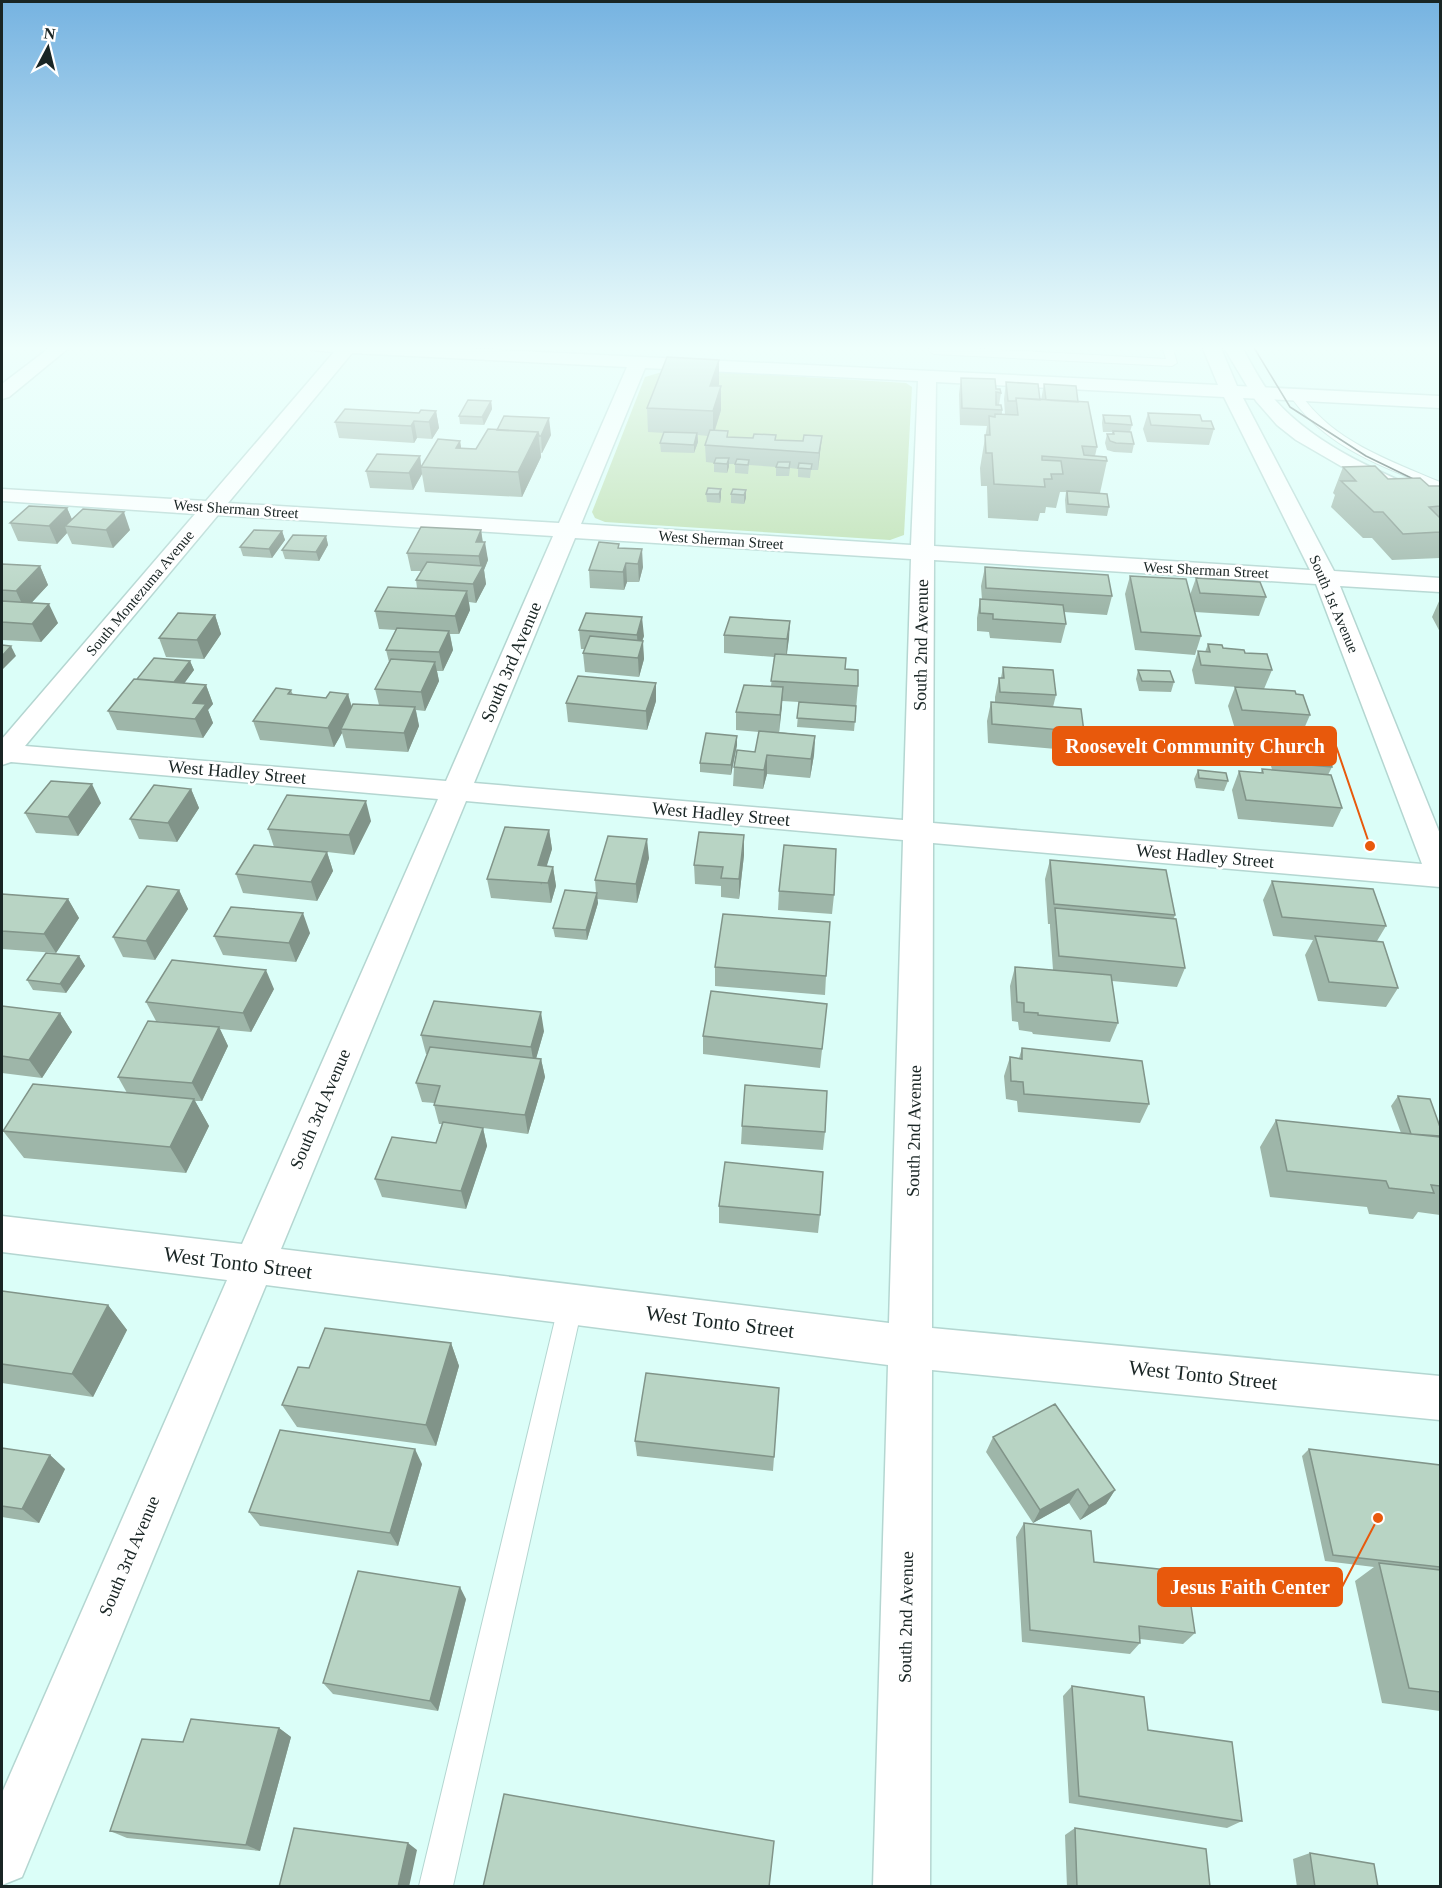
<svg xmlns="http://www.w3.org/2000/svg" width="1442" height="1888" font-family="Georgia,serif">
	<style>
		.green { fill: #bddfaf }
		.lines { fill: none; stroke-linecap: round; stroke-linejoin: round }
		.lane-casing { stroke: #b4d6d1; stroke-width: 2 }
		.street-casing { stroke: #b4d6d1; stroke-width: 3 }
		.secondary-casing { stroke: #b4d6d1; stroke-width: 3 }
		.lane { fill: #fff; fill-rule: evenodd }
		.street { fill: #fff; fill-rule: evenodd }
		.secondary { fill: #fff; fill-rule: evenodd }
		.tram { stroke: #415250; stroke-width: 1.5 }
		.wall { fill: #9eb6a9 }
		.shaded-wall { fill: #819489 }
		.building { fill: #b8d4c4; stroke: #819489; stroke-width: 1.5 }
		.labels { text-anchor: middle; stroke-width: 5; stroke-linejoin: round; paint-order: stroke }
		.far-street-label { font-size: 15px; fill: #192524; stroke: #fff }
		.street-label { font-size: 18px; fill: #192524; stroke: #fff }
		.near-street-label { font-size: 21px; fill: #192524; stroke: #fff }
		.leader { fill: none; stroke: #e8590c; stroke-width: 2 }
		.callout-dot { fill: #e8590c; stroke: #fff; stroke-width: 2 }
		.callout { fill: #e8590c; stroke: #e8590c; stroke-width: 2 }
		.callout-label { font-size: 20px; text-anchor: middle; font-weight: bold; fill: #fff }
	</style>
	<rect width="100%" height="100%" fill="#dbfef8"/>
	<path class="green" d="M672,369L906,383L912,387L904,535L890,540L605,522L595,518L592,512L645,377Z"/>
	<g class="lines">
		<defs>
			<path id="lane" d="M929,346L1166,359L1162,346H1172L1177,363L1172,366L934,354L929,351Z
				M1295,391L1299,392C1332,441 1388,460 1440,482V490C1427,487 1414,480 1401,474C1357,456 1316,435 1289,394Z
				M571,1291L580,1295L583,1303L453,1886H419L559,1303L562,1295Z"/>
			<path id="street" d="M52,346H71L9,397L2,399V384Z
				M309,346H415L1218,385L1202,346H1220L1237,386L1440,396V408L1243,398L1334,571L1440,578V592L1340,586L1440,834V887L933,843L932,1328L1440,1376V1420L932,1370L930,1886H873L888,1365L266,1285L22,1877L2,1885V1793L227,1280L2,1252V1216L242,1244L438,799L11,762L2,765V739L195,514L2,501V489L206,501L334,352L312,350ZM352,353L627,367L559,523L228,503ZM645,368L918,381L911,545L581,524ZM936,382L1224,397L1310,570L934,546ZM218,515L553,536L446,781L25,746ZM575,538L911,559L903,820L474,783ZM934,560L1316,584L1422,864L933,823ZM466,801L903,840L889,1323L281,1249Z"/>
			<path id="secondary" d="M1223,346H1241C1252,364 1261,384 1275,400C1318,448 1382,473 1440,498V512L1365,480L1296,440L1277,425L1256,401Z"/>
		</defs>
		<use href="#lane" class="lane-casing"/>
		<use href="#street" class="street-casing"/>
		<use href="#secondary" class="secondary-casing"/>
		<use href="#lane" class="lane"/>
		<use href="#street" class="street"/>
		<use href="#secondary" class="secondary"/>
		<path class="tram" d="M1253,346L1290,407L1366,456L1440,492"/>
	</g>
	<path class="wall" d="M961,378L996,389L1001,393L999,405L1002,410V414L1005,415L1004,399L1006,382L1040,400H1041L1044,384L1078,402L1097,447L1095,456L1107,461L1100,493L1109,507L1107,516L1066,513L1065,500L1066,492H1060L1056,508L1046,507L1045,513H1040L1038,521L988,518L987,486H981L980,468L987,426L960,425L959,394Z
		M719,384L718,386L721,410L715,430L728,437L776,440L820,453L818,470H811L810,478L798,477V469L790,468L789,476H776V467L749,465L748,474L735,473V464H729L727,473L714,472V463L706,462L705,445L708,436L698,435V442L694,453L661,452L660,443L664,433L648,432L647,408Z
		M491,401L492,409L484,425L460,424L459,416Z
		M436,411L439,428L432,439L417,438L414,443L339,438L335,422Z
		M1148,413L1202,421L1214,429L1209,445L1147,442L1143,429Z
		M1103,415L1132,425L1130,432L1134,444L1132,453L1114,452L1107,450L1105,443L1107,434H1112V432H1103L1102,423Z
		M488,429L551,435L542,453H541V457L522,497L425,492L422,474L413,490L370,488L366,471L420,456L421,466L460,441L461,448L476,449Z
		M1343,467L1388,479L1429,486L1440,487V558L1392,560L1372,538H1363L1331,507L1335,495L1333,493Z
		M721,489V497L720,503L707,502L706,494Z
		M746,490V498L744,504L731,503V494Z
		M67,508L72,520L130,530L113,548L72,544L67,533L57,544L18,541L10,523Z
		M481,530L483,542L488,560L484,570L486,584L476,603L469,602L470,610L459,634H450L453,650L443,671H437L439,681L425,711L416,710L419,726L408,752L346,748L342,733L334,747L260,740L253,721L291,690L293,695L326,698L348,694L352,707L379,705L375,689L389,662L386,650L396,630L379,629L375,611L417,588L416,580L421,571H411L407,553Z
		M282,531L285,540L272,558L243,556L240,547Z
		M326,536L328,545L319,561L285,559L282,550Z
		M620,548L643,567L639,582H627L624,590L590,588L589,570Z
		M2,564L40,566L48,585L31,603L58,623L41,642L2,640Z
		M985,567L1112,596L1107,615L1064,612L1066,624L1061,643L990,638L989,632L977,631V618L980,599L982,600L981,586Z
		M1130,576L1190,595L1196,578L1266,597L1259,616L1195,612L1201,636L1195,655L1135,650L1125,594Z
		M1440,599V632L1432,617Z
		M586,613L644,636L642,641L644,659L639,677L585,672L583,653L585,649H581L579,630Z
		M215,615L221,634L204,659L166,657L159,638Z
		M790,621L787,655L845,669L858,686L854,731L797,727L799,702L782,701L779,732L815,736L814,755L810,778L767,774L763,789L733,786L734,767L755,752L759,732L736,730V712L771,686L774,657L724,653V635Z
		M1208,644L1223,648L1245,653L1272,670L1264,689L1195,684L1192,670L1198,651L1205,652Z
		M190,661L194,670L184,683L206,685L213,704L208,710L213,723L203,738L117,730L108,711L137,679Z
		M1003,667L1056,695L1053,707L1084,732L1079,751L988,743L987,721L991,702H995V697L999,678H1001Z
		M1138,670L1174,682L1171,692L1139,691L1136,679Z
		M1235,687L1296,694L1310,715L1303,731L1332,767L1328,775L1342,808L1333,827L1238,819L1232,790L1239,771L1261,773L1262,769L1272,770L1269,758L1277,739H1283L1285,733L1235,729L1228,706Z
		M656,701L647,730L568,722L566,703Z
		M737,736V745L731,775L700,772V763Z
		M1198,770L1228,781L1224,791L1196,788L1194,779Z
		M191,789L199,808L177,842L139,839L130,819Z
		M101,803L78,836L36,833L25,813Z
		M371,821L354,855L327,852L333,871L317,901L243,893L236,874L274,847L268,829Z
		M549,830L552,849L546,866L553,867L556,886L551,903L491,898L487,879Z
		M744,855L739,899L721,897V886L695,884L694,865Z
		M649,858L637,903L597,899L598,903L587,940L555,937L553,928L596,893L595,880Z
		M1050,860L1175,915L1174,918L1185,968L1177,987L1112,981L1118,1023L1110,1042L1033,1034L1032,1032L1019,1030L1018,1022L1012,1021L1010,986L1015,967L1053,970L1050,927V924H1048L1045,879Z
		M1272,881L1386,926L1377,941L1398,988L1386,1007L1318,1001L1305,955L1313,940L1273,936L1263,900Z
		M179,890L188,909L155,960L123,957L113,937Z
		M779,891L834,895L832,914L778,910Z
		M2,894L68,899L79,918L56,953L2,949Z
		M310,933L296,962L223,955L214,936Z
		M79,956L85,966L66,993L33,990L27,980Z
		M715,967L826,976L825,995L715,986Z
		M274,989L251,1032L220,1029L228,1046L202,1101H195L209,1126L186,1173L24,1158L3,1131L127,1093L118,1077L175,1023L156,1021L146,1002Z
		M827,1004L820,1068L703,1054V1036Z
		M2,1006L60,1013L72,1032L42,1078L2,1073Z
		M544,1031L536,1058L541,1059L545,1077L528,1134L483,1128L487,1146L466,1209L382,1197L375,1179L436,1143L442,1124H439L434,1105V1103L422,1102L416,1083L428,1054H426L421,1035Z
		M1022,1048L1149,1104L1140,1123L1018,1112L1017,1101L1006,1099L1004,1076L1010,1057L1019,1058Z
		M1398,1096L1440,1127V1215L1418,1212L1413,1219L1369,1214L1367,1207L1270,1197L1260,1147L1276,1120L1401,1133L1391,1106Z
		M742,1126L825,1132L823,1150L741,1144Z
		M719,1206L820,1215L818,1233L719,1223Z
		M2,1291L108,1305L127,1330L93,1397L2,1383Z
		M451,1343L459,1366L436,1446L297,1427L282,1405L309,1368Z
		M779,1388L773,1471L637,1456L635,1441Z
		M993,1437L1115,1490L1106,1504L1080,1520L1069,1503L1033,1523L986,1452Z
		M2,1448L50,1455L65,1469L39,1523L2,1517Z
		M1309,1449L1440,1465V1711L1382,1703L1355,1581L1374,1567L1325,1561L1302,1456Z
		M422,1464L398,1546L260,1526L249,1512Z
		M1024,1523L1094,1562L1195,1633L1183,1644L1140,1639V1643L1130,1654L1022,1642L1016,1537Z
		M466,1599L438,1711L333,1694L323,1683Z
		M1072,1686L1148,1730L1242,1821L1227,1828L1069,1803L1063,1696Z
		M279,1728L291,1737L260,1851L127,1838L110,1831Z
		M1075,1828L1210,1887H1067L1065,1835Z
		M1310,1853L1378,1887H1297L1293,1859Z"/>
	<path class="shaded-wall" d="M719,360V384L710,410V386Z
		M721,386V410L713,436V411Z
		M491,401L492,409L484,425L482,417Z
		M436,411L439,428L432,439L429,422Z
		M549,418L551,435L542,453L541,436Z
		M414,421L417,438L414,443L411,426Z
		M538,432L541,457L522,497L518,472Z
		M697,433L698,442L694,453V445Z
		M822,436L818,470L819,453Z
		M460,441L464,466L456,448Z
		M420,456L422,474L413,490L409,473Z
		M729,458V467L727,473V464Z
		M721,489V497L720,503L719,494Z
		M746,490V498L744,504V495Z
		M67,508L75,526H65L67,533L57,544L49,526Z
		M124,512L130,530L113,548L106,530Z
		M481,530L483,546L485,542L488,560L484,570L486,584L476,603L473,584L481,570L476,542Z
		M282,531L285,540L272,558L269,549Z
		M326,536L328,545L319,561L316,552Z
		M642,549L643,567L639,582L638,564Z
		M626,563L627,582L624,590L623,572Z
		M40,566L48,585L25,610L16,591Z
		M467,591L470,610L459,634L455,616Z
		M49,604L58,623L41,642L32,624Z
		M215,615L221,634L204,659L197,640Z
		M642,617L644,636L638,653L637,635Z
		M790,621L789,639L786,658L787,639Z
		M449,631L453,650L443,671L439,652Z
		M643,641L644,659L639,677L638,658Z
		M11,646L16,656L2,670V656Z
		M190,661L194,670L178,692L174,682Z
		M435,662L439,681L425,711L421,692Z
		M656,683V701L647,730L646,711Z
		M206,685L213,704L208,710L213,723L203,738L195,719L193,703Z
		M783,687L782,706L779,734L780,715Z
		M348,694L353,713L341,729L342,733L334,747L328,728Z
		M415,707L419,726L408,752L404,733Z
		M737,736V745L731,775V765Z
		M815,736L814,755L810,778L811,759Z
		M767,755V774L763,789L764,770Z
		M92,784L101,803L78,836L68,817Z
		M191,789L199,808L177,842L168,823Z
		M366,801L371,821L354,855L349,835Z
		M549,830L552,849L541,885L538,865Z
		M744,835V855L739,899V879Z
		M647,839L649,858L637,903L636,884Z
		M327,852L333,871L317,901L311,882Z
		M553,867L556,886L551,903L548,883Z
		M179,890L188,909L155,960L146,941Z
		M597,893L598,903L587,940L586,930Z
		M68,899L79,918L56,953L44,934Z
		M303,913L310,933L296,962L289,943Z
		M79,956L85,966L66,993L60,984Z
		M266,970L274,989L251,1032L243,1013Z
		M541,1012L544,1031L534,1066L531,1047Z
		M60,1013L72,1032L42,1078L29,1060Z
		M219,1027L228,1046L202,1101L192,1083Z
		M541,1059L545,1077L528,1134L525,1115Z
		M194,1099L209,1126L186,1173L170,1147Z
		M483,1128L487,1146L466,1209L461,1191Z
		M108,1305L127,1330L93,1397L72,1374Z
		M451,1343L459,1366L436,1446L426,1425Z
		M415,1449L422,1464L398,1546L390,1533Z
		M50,1455L65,1469L39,1523L22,1509Z
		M1078,1489L1069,1503L1033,1523L1040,1510Z
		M1115,1490L1106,1504L1080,1520L1089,1506Z
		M460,1587L466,1599L438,1711L430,1701Z
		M279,1728L291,1737L260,1851L246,1845Z
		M408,1843L417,1850L409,1887H398Z"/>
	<path class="building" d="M667,357L719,360L710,386H721L713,411L647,408Z
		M961,378L995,379L996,389H1000L1001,393L996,392V405H1001L1002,410L962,408Z
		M1006,382L1038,384L1040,400L1016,398V401H1008Z
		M1044,384L1076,386L1078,402L1046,400Z
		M1016,398L1088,402L1097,447L1082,446L1084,455L1106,457L1107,461L1042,456V460L1061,461L1063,474H1051L1052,479H1044L1045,487L994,484L992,453H986L985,435H990L989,416L995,417V414L1018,415Z
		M468,400L491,401L482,417L459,416Z
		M345,409L419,413L421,410L436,411L429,422L414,421L411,426L335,422Z
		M1148,413L1200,415L1202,421H1211L1214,429L1151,425Z
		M1103,415L1130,416L1132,425L1105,423Z
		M504,416L549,418L541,436H539L538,432L497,430Z
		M488,429L538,432L518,472L421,467L438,439L460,441L456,448L476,449Z
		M710,430L728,431L727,437L753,438L754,434L776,435L775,440L803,441L804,435L822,436L819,453L705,445Z
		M1113,431L1131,432L1134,444L1116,443L1110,441L1107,434H1114Z
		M664,432L697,433L694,445L660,443Z
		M377,454L420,456L409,473L366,471Z
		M716,458H729L727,464L714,463Z
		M737,459L749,460L748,465L735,464Z
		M778,462H790L789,468L776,467Z
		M799,463L812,464L811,469L798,468Z
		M1375,466L1388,479L1420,478L1429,486H1439L1440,487V506L1429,507L1440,518V532L1403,534L1383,512H1374L1341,481H1356L1343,467Z
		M708,488L721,489L719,494H706Z
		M733,489L746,490L744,495L731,494Z
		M1067,491L1107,494L1109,507L1068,504Z
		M29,506L67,508L49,526L10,523Z
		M83,509L124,512L106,530L65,526Z
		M421,527L481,530L476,542H485L479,556L407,553Z
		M254,530L282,531L269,549L240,547Z
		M293,535L326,536L316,552L282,550Z
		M599,542L619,544L618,548L642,549L638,564L626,563L623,572L589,570Z
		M427,562L483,566L473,584L416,580Z
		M2,564L40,566L16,591L2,590Z
		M985,567L1108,575L1112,596L986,588Z
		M1130,576L1186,579L1201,636L1141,632Z
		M1196,578L1260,582L1266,597L1200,593Z
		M388,587L467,591L455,616L375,611Z
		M980,599L1063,605L1066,624L993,619V614L980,613Z
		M2,601L49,604L32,624L2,622Z
		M178,613L215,615L197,640L159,638Z
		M586,613L642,617L637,635L579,630Z
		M730,617L790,621L787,639L724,635Z
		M397,628L449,631L439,652L386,650Z
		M590,636L643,641L638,658L583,653Z
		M1208,644L1222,645L1223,648L1244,650L1245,653L1267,654L1272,670L1201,665L1198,651L1210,652Z
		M2,645L11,646L2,656Z
		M775,654L846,658L845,669L858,670V686L771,681Z
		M154,658L190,661L174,682L137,679Z
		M391,659L435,662L421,692L375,689Z
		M1003,667L1053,670L1056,695L1000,692L999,678H1004Z
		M1138,670L1170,671L1174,682L1142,681Z
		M578,676L656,683L646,711L566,703Z
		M134,679L206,685L193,703L206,704L195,719L108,711Z
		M744,685L783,687L780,715L736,712Z
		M1235,687L1295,691L1296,694L1303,695L1310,715L1242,710Z
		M276,688L291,690L288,694L326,698L330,692L348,694L328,728L253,721Z
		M799,702L856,706L855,722L797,718Z
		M991,702L1081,709L1084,732L992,724Z
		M353,704L415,707L404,733L341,729Z
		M1287,729L1321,732L1332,767L1297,764L1294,753L1281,752L1277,739H1289Z
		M759,731L815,736L811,759L767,755L764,770L734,767L737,750L755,752Z
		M706,733L737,736L731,765L700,763Z
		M1262,769L1331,775L1342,808L1246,800L1239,771L1263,773Z
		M1198,770L1226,773L1228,781L1199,778Z
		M51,781L92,784L68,817L25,813Z
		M154,785L191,789L168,823L130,819Z
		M287,795L366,801L349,835L268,829Z
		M505,827L549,830L538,865L553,867L548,883L487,879Z
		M699,832L744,835L739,879L721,878L723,867L694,865Z
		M608,836L647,839L636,884L595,880Z
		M254,845L327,852L311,882L236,874Z
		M784,845L836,849L834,895L779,891Z
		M1050,860L1166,870L1175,915L1054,904Z
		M1272,881L1373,889L1386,926L1282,917Z
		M147,886L179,890L146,941L113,937Z
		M565,890L597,893L586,930L553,928Z
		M2,894L68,899L44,934L2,931Z
		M231,907L303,913L289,943L214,936Z
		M1055,908L1176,919L1185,968L1059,956Z
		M723,914L830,922L826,976L715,967Z
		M1315,936L1383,942L1398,988L1329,982Z
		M46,953L79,956L60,984L27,980Z
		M172,960L266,970L243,1013L146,1002Z
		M1015,967L1111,975L1118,1023L1038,1015V1013L1024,1012V1003L1017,1002Z
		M711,991L827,1004L822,1049L703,1036Z
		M434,1001L541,1012L531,1047L421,1035Z
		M2,1006L60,1013L29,1060L2,1056Z
		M148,1021L219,1027L192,1083L118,1077Z
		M430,1047L541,1059L525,1115L434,1105L440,1086L416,1083Z
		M1022,1048L1142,1061L1149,1104L1024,1094L1023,1082L1011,1081L1010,1057L1022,1059Z
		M33,1084L194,1099L170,1147L3,1131Z
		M745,1085L827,1091L825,1132L742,1126Z
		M1398,1096L1430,1099L1440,1127V1136L1411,1134Z
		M1276,1120L1440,1137V1186L1431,1185L1434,1193L1389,1188L1386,1181L1287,1171Z
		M443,1122L483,1128L461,1191L375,1179L392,1137L436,1143Z
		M725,1162L823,1172L820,1215L719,1206Z
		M2,1291L108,1305L72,1374L2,1364Z
		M325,1328L451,1343L426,1425L282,1405L298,1367L309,1368Z
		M646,1373L779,1388L774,1457L635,1441Z
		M1055,1404L1115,1490L1089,1506L1078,1489L1040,1510L993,1437Z
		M280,1430L415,1449L390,1533L249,1512Z
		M2,1448L50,1455L22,1509L2,1506Z
		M1309,1449L1440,1465V1567L1333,1555Z
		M1024,1523L1091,1531L1094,1562L1186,1572L1195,1633L1139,1626L1140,1643L1030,1630Z
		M1379,1563L1440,1570V1692L1409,1688Z
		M358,1571L460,1587L430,1701L323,1683Z
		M1072,1686L1144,1697L1148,1730L1232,1742L1242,1821L1079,1796Z
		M191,1719L279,1728L246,1845L110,1831L142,1739L183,1742Z
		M504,1794L774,1841L769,1887H483Z
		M294,1828L408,1843L398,1887H279Z
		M1075,1828L1206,1849L1210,1887H1077Z
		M1310,1853L1374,1864L1378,1887H1315Z"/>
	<linearGradient id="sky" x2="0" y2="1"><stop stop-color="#76b3e1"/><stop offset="0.57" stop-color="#effffc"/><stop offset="1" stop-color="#effffc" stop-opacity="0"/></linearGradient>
	<rect width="1442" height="610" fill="url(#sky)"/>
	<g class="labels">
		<g class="far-street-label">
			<text transform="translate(236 509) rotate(4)" y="5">West Sherman Street</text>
			<text transform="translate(721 540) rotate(4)" y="5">West Sherman Street</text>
			<text transform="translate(1206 570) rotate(3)" y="5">West Sherman Street</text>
			<text transform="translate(140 593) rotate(-50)" y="5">South Montezuma Avenue</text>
			<text transform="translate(1334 604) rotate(67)" y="5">South 1st Avenue</text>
		</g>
		<g class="street-label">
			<text transform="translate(921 645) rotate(-89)" y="6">South 2nd Avenue</text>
			<text transform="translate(511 662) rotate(-67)" y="6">South 3rd Avenue</text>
			<text transform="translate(237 772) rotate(5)" y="6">West Hadley Street</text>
			<text transform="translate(721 814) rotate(5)" y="6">West Hadley Street</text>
			<text transform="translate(1205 856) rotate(5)" y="6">West Hadley Street</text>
			<text transform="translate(320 1109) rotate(-67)" y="6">South 3rd Avenue</text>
			<text transform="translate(914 1131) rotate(-89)" y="6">South 2nd Avenue</text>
			<text transform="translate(129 1556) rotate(-67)" y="6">South 3rd Avenue</text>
			<text transform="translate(906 1617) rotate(-89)" y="6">South 2nd Avenue</text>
		</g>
		<g class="near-street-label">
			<text transform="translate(238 1263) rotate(7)" y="7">West Tonto Street</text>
			<text transform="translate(720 1322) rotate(7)" y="7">West Tonto Street</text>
			<text transform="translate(1203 1375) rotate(6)" y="7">West Tonto Street</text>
		</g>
	</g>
	<path class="leader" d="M1370 846L1336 746M1378 1518L1342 1587"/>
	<g class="callout-dot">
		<circle cx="1370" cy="846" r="6"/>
		<circle cx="1378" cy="1518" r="6"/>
	</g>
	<g class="callout">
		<rect x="1053" y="727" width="283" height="38" rx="6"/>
		<rect x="1158" y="1568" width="184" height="38" rx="6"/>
	</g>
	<g class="callout-label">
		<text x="1195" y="753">Roosevelt Community Church</text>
		<text x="1250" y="1594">Jesus Faith Center</text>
	</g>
	<rect width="1442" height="1888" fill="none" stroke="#192524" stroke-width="6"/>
	<g transform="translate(48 48) rotate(7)" stroke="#ffffff" stroke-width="4.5" paint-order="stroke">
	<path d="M0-4.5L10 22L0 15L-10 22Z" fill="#192524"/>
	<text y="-9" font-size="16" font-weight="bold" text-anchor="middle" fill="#192524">N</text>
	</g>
</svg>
